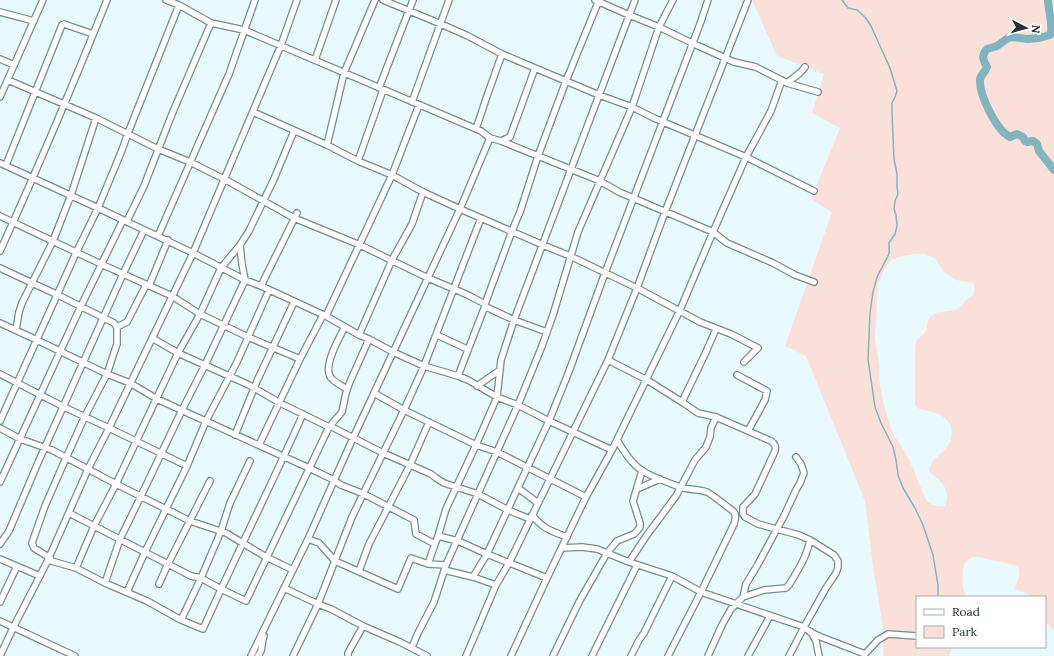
<svg xmlns="http://www.w3.org/2000/svg" width="1054" height="656" font-family="Lora,serif">
	<style>
		.green { fill: #fbe0da; fill-rule: evenodd }
		.lines { fill: none; stroke-linecap: round; stroke-linejoin: round }
		.stream { stroke: #80b4bf; stroke-width: 1.5 }
		.river { stroke: #80b4bf; stroke-width: 8 }
		.minor-casing { stroke: #718d93; stroke-width: 8 }
		.minor { stroke: #fff; stroke-width: 5.5 }
	</style>
	<rect width="100%" height="100%" fill="#e8fafe"/>
	<path class="green" d="M752,0H1054V631L1045,621V597H1031C1027,591 1019,593 1015,588C1016,583 1021,575 1019,570C1017,563 1000,562 994,561C989,560 983,557 978,557C975,557 972,557 969,559C963,563 963,569 963,576C962,583 963,590 966,597H917V647H952L949,656H883L884,634L873,567L865,501L806,356L785,346L832,212L811,199L840,128L812,113L824,74L777,56ZM915,254H924L935,258C941,270 948,278 961,281C966,282 970,281 974,284V292L973,296C970,297 967,299 965,301C963,303 962,306 959,308C952,313 938,310 932,315C927,320 928,324 926,330C925,333 921,337 917,339L915,347V404C919,411 922,409 928,411C943,414 955,422 951,439C949,448 939,454 933,461C931,464 930,467 929,470C931,474 932,474 935,477C945,485 950,492 945,506H940L932,505L926,500L913,468L903,449L894,435L890,426L884,405L880,387L879,364L875,339L878,286L884,270L891,260L902,256Z"/>
	<g class="lines">
		<path class="stream" d="M842,0L848,8L857,10L865,17L871,26L890,68L897,91L895,97L892,103V114L894,159L897,174V187L898,194L895,201L894,209L896,215L897,226L895,234L889,243V254L877,277L873,292L870,313L868,359L875,407L881,423L893,447L896,460L898,475L903,488L915,508L923,525L933,555L938,585V597"/>
		<path class="river" d="M1048,0C1048,10 1054,28 1050,35L1039,38L1028,39L1012,37L1008,38L997,46L987,49C981,55 983,60 987,67C985,73 980,75 980,80C979,95 997,131 1010,137L1017,134L1023,137L1025,141L1027,142L1033,141L1037,144L1039,151L1054,170"/>
		<defs>
			<path id="minor" d="M166,0L179,5L211,23L244,30L481,131L490,138L501,141L510,137L535,68
				M383,0L441,24L468,36L502,54L535,68L599,95L632,107L654,118L746,157L814,191
				M595,0L629,15L659,27L692,43L734,62L756,67L787,83L818,92
				M0,12L34,21
				M0,59L14,65
				M315,60L336,0
				M8,80L96,118L158,149L190,162L226,180L294,218L360,245L428,278L468,295L485,304
				M787,83L801,72L805,67
				M379,88L413,0
				M0,97L43,0
				M412,102L449,0
				M253,112L327,145L358,161L392,175L423,192L460,209L481,218L543,245L570,256L637,288L665,212L748,0
				M476,129L487,96L502,54
				M501,141L600,181L619,192L713,232L727,243L773,263L795,275L814,282
				M327,145L344,73L375,0
				M358,161L383,90
				M0,163L98,208L193,253L245,280L261,286L326,316L359,335L369,339L393,352L424,366L458,376L468,380L497,397L518,405L549,421L612,450
				M6,165L62,25L64,24L93,34
				M0,216L101,264L172,296L200,314L248,337L300,359
				M127,221L144,186L172,114L211,23
				M158,236L229,74L255,0
				M0,251C38,168 73,85 107,0
				M0,268L58,295L114,323L117,327V344L107,374L85,416L66,458L45,506L32,543L34,548L50,558
				M149,286L168,240
				M261,286L297,213
				M326,316L392,175L419,105
				M0,323L37,340L107,374L130,383L157,399L309,468L334,480L341,485L364,494L414,520L416,534L435,544L438,536L458,541L487,554L547,578
				M117,327L127,322L146,285
				M345,327C339,338 321,369 332,379C336,383 342,386 347,389
				M16,330L19,312L22,303L53,241L71,195L96,118
				M547,332L514,320L486,307L485,304L512,231L520,212L538,156L566,81L599,0
				M359,335L392,260L412,224L423,192
				M437,335L467,349
				M152,338L178,353L249,385L280,403L329,427
				M0,374L64,407L109,428L187,466
				M737,375L767,391L765,400L748,431
				M458,376L485,306
				M477,386L500,370
				M374,393L404,410L476,445L497,452L586,497
				M682,402L706,352L716,329
				M0,421L76,253L98,208L122,150L128,133L179,5
				M330,426L383,453L431,474L436,478L444,483L478,494L508,510L530,519
				M0,428L20,439L52,450L116,484L190,521L226,533L266,557L293,570
				M235,435L257,381L294,302
				M617,440C624,451 631,464 643,471C652,477 669,483 680,487C688,490 698,489 707,492C710,493 733,511 734,512C737,516 735,520 734,524L701,592L668,656
				M259,445L300,359L323,315
				M0,482L81,306L123,220
				M518,488L538,503
				M637,489L660,479
				M69,513L191,576L201,578L221,589L246,601L329,427L342,412L346,393L349,384L369,339
				M532,515C543,529 551,531 567,537
				M438,536L446,509L476,445L497,397L501,360L514,320L635,0
				M308,539L319,543L335,561L398,589L411,558L428,564L446,565L434,602L418,633L412,647
				M0,544L9,531L40,458L123,274L144,230
				M562,548L582,547L597,549L629,562L672,576L701,592L804,627L826,588L836,573L838,567V561L834,555L810,540L799,535L758,524L745,517L743,514V507L755,494L775,451C776,446 775,444 771,441L716,417L698,413L682,402L647,380L608,360
				M0,559L40,576
				M48,560L76,568L105,583L120,539L141,496L182,410L205,365L245,280L242,264L240,245
				M629,562L647,535L676,496L695,460L706,447L710,437L711,428L716,417
				M428,564L435,544
				M76,568L94,526L116,484L178,353L200,314L221,268L240,245L249,231L274,179L294,131
				M359,571L369,544L410,465L429,422
				M473,577L487,554L549,421L568,374L605,273L700,24L708,0
				M105,583L147,601L181,620L203,629C235,557 271,486 303,414
				M159,584L168,564L210,481
				M496,585L473,577L448,571L446,570L445,567L518,405L542,346L553,315L578,232L632,107L659,27L673,0
				M283,591L284,588L318,604L331,609L363,626L400,642L427,656
				M127,592L145,552L187,466L206,421L237,362L269,290
				M743,597L746,584L757,566L784,516L796,490L800,483L804,473L801,464L796,457
				M0,602L17,566
				M181,620L201,578L221,531L230,503L250,461
				M0,621L75,656
				M811,632L816,641L819,656
				M0,656L13,628L48,560L88,469L109,428L193,253L281,45L297,0
				M251,656L308,539L353,438L460,209L490,138
				M258,656C265,647 260,645 264,636
				M293,656L318,604L352,517L404,410L424,366L481,218
				M348,656V653L363,626
				M466,656L496,585L509,563L608,360L637,288L700,322L731,334L758,348L744,362
				M511,656L547,578L586,497L612,450L680,310L713,232L746,157L771,111L782,80
				M553,656L579,602L607,553L617,541L634,534L637,531L640,527V523L633,501L642,471
				M592,656L637,565
				M631,656L639,640L644,633L672,576
				M708,656L722,625L731,609L743,597L764,590L786,588L789,585C798,570 807,556 810,540
				M748,656L770,616
				M789,656L804,627L810,632L821,637L865,654L878,640L888,634L917,636"/>
		</defs>
		<use href="#minor" class="minor-casing"/>
		<use href="#minor" class="minor"/>
	</g>
	<rect x="916" y="596" width="130" height="52" fill="#ffffff" stroke="#a7acad"/>
	<rect x="924" y="609" width="20" height="6" fill="#ffffff" stroke="#a7acad"/>
	<text x="952" y="616" font-size="12" fill="#232f31">Road</text>
	<rect x="924" y="626" width="20" height="12" fill="#fbe0da" stroke="#a7acad"/>
	<text x="952" y="636" font-size="12" fill="#232f31">Park</text>
	<g transform="translate(1026 28) rotate(96)" stroke="#ffffff" stroke-width="3" paint-order="stroke">
	<path d="M0-3L7 15L0 10L-7 15Z" fill="#232f31"/>
	<text y="-6" font-size="11" font-weight="bold" text-anchor="middle" fill="#232f31">N</text>
	</g>
</svg>
